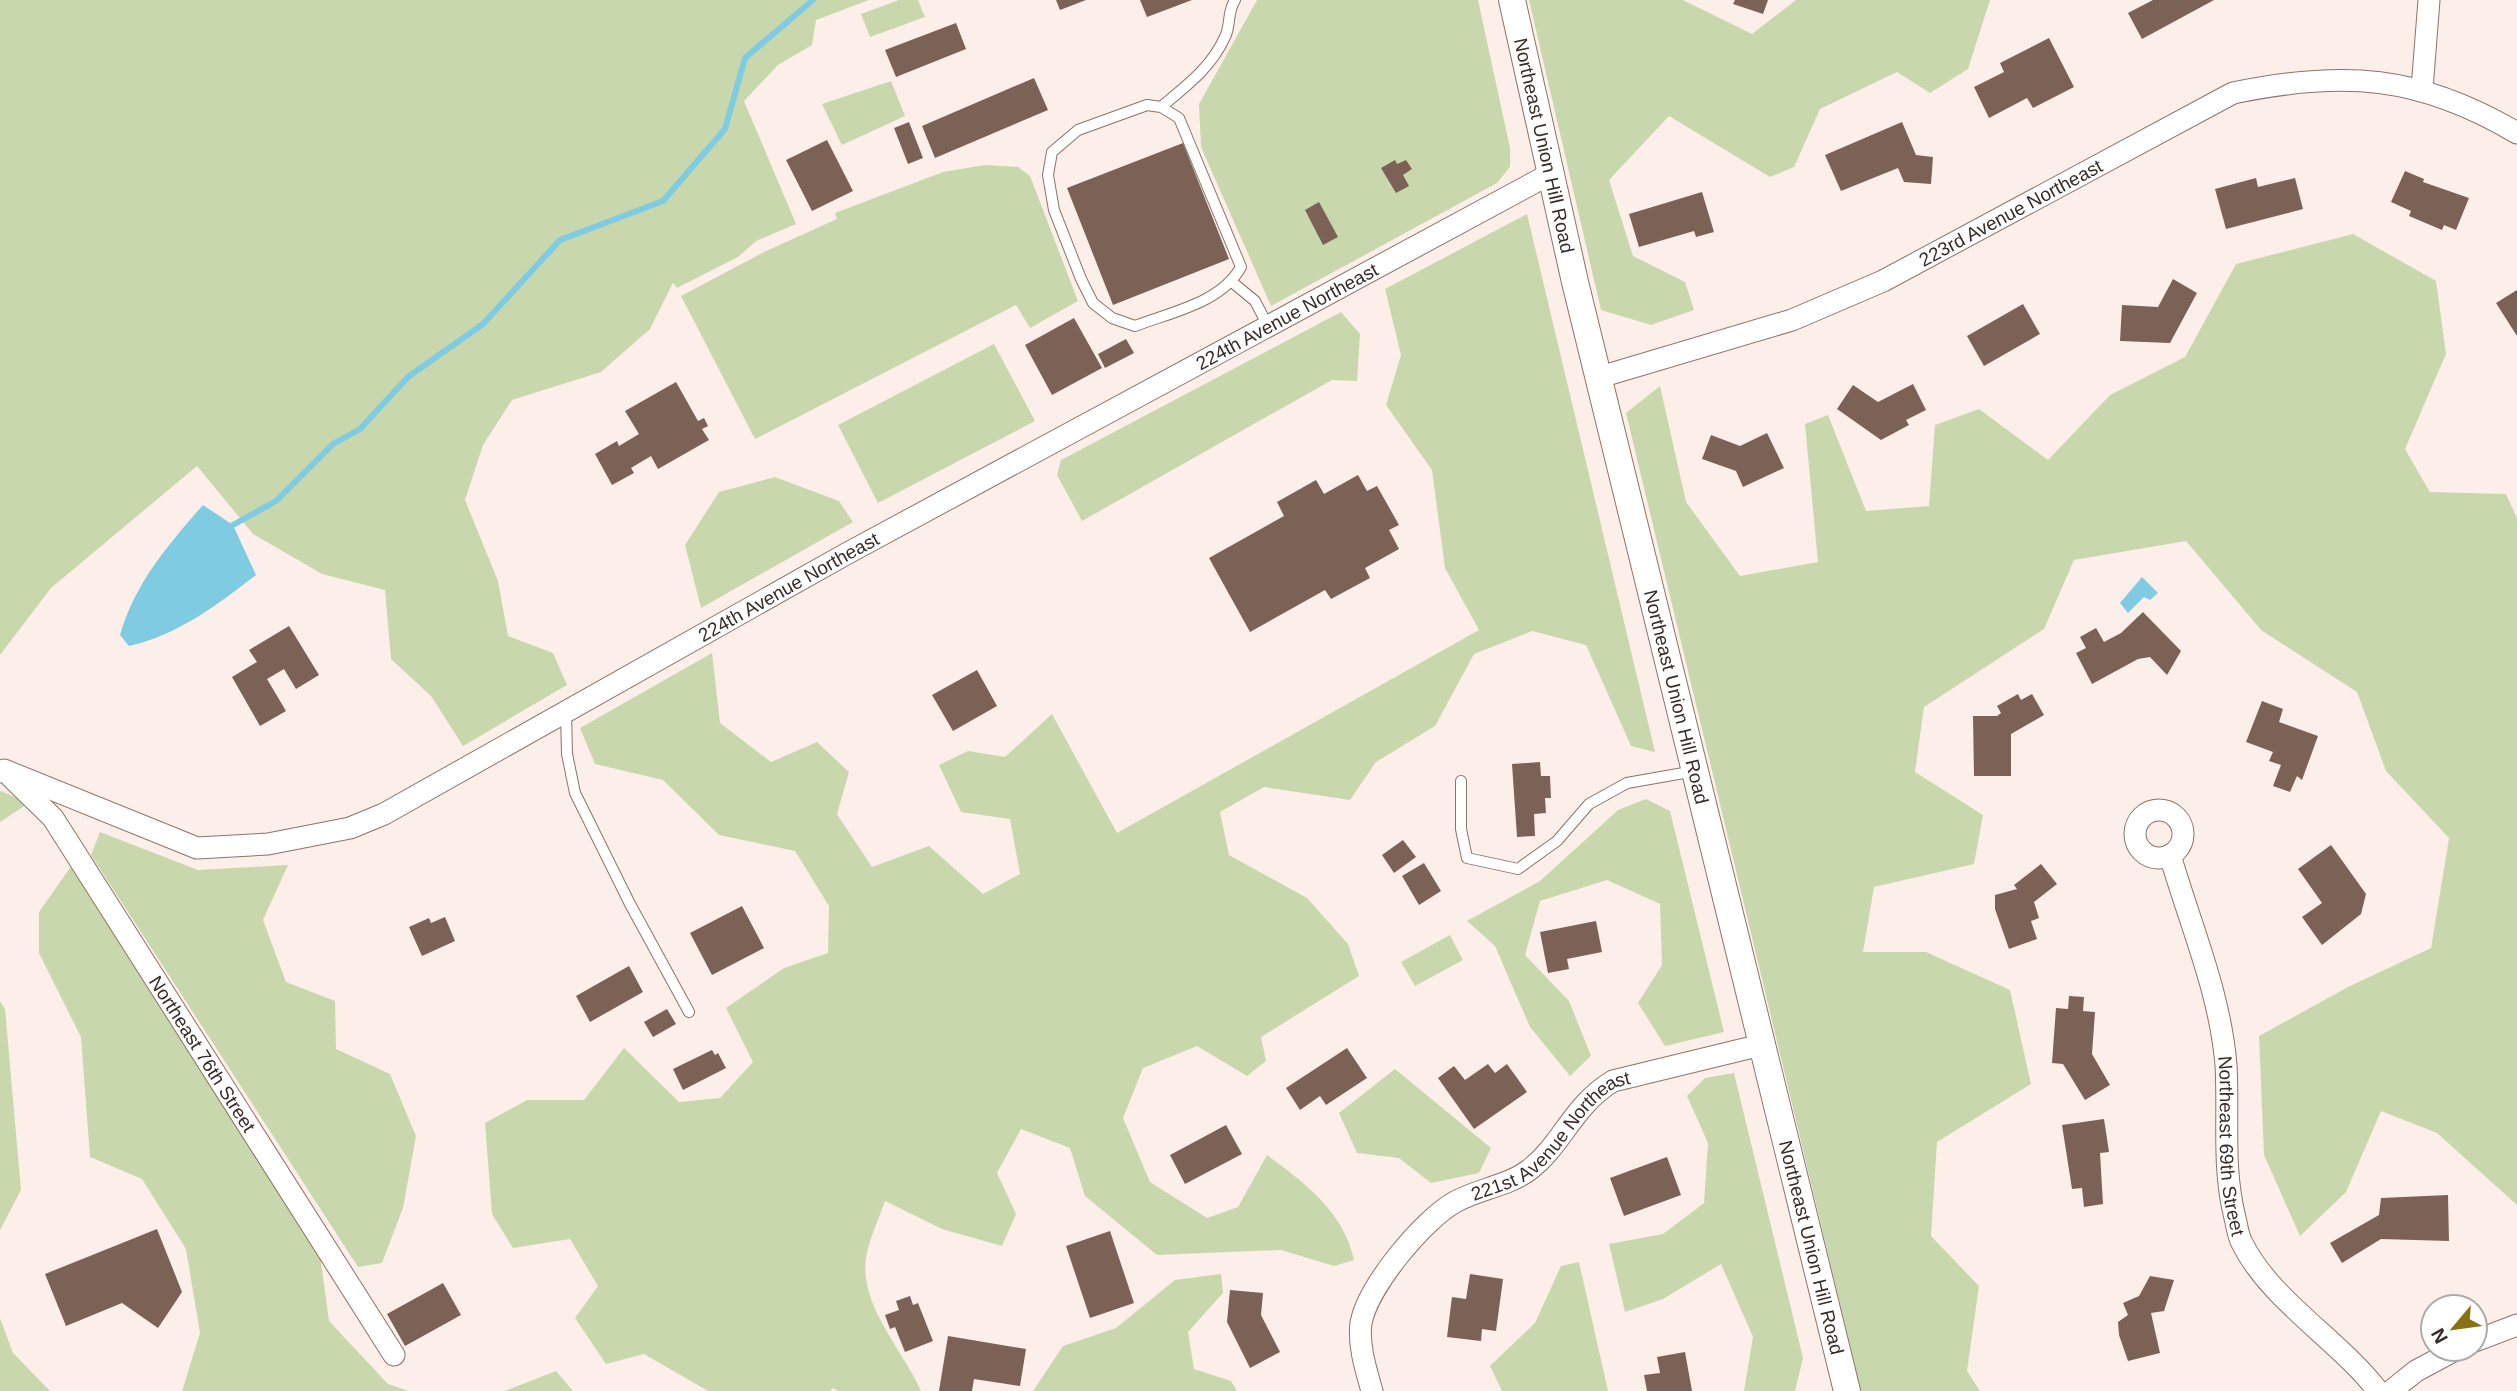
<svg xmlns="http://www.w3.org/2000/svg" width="2517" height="1391" font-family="Helvetica,sans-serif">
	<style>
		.green { fill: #c9d8ac }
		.water { fill: #7fcbe2 }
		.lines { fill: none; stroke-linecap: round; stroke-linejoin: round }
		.stream { stroke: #7fcbe2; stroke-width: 6 }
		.building { fill: #7b6156 }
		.service-casing { stroke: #8d7367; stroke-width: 12 }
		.minor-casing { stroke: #8d7367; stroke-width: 23 }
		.tertiary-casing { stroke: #8d7367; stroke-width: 28 }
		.service { stroke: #fff; stroke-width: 10 }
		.minor { stroke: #fff; stroke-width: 21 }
		.tertiary { stroke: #fff; stroke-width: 26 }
		.labels { text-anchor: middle; stroke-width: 7; stroke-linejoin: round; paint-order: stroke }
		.street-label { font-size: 19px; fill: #382c27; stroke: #fff }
	</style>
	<rect width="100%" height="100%" fill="#fcefea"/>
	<path class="green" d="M0,0H869L816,20L812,45L778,65L744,101L796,224L756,241L738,257L677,288L673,283L650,329L601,372L512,400L483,445L465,500L498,581L508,636L553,653L567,685L463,746L431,696L391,659L385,590L322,574L253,534L197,466L51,588L0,655Z
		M899,0H918L925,17L870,37L861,14Z
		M1257,0H1478L1510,148V167L1497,183L1271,306L1201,147L1199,104Z
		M1529,0H1683L1752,34L1796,0H1990L1968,69L1930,93L1897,72L1820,109L1794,167L1770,177L1669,116L1609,180L1633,256L1685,282L1694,310L1651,325L1601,310Z
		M891,81L905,116L842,145L822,104Z
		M985,165L1018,167L1030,176L1078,301L1030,328L1016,305L755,439L681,296L766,251L837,219L835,213L943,172Z
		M1527,214L1655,752L1631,746L1586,645L1532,631L1474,654L1435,726L1376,762L1350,800L1264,787L1220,812L1229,855L1307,898L1348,944L1359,976L1261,1037L1266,1061L1247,1076L1197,1046L1143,1068L1123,1118L1150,1182L1207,1218L1238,1207L1267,1155C1305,1183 1344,1212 1354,1260L1334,1266L1281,1250L1157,1255L1085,1196L1070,1148L1021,1129L997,1173L1016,1214L1002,1246L942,1229L885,1201C879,1219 869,1239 866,1258C859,1305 903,1350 921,1391H838L833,1388L830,1391H708L644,1354L606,1364L575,1318L598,1286L570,1239L513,1248L492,1214L485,1123L527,1100H584L624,1048L679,1102L720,1098L753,1062L726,1008L784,968L828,953L829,906L795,851L719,835L663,780L595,764L580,728L712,653L720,723L771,762L817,742L849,772L837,814L872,867L929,846L983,894L1020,874L1010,819L961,812L939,765L968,751L1005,757L1052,714L1117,833L1479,630L1445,568L1432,470L1386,405L1401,355L1385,289Z
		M2353,234L2436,281L2446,354L2405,449L2430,492L2506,494L2517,518V1205L2437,1133L2381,1111L2346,1192L2300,1236L2264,1155L2259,1036L2348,987L2431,948L2449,838L2386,771L2357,692L2261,630L2186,541L2074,560L2044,629L1924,707L1915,772L1983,815L1974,864L1874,887L1863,952H1926L2010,990L2031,1084L1937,1142L1931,1236L1979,1286L1967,1371L1980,1391H1861L1626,413L1660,386L1686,502L1740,576L1818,562L1805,424L1828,415L1866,511L1929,506L1935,425L1979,409L2048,460L2110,395L2185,357L2236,264Z
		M1341,312L1360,334L1357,381L1332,380L1082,521L1057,475L1061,460Z
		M994,344L1035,421L878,503L838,425Z
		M775,477L839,501L853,522L701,608L685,545L719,492Z
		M0,791H1L29,803L0,822Z
		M1646,799L1670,811L1724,1032L1665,1046L1638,1003L1662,965L1660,904L1607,880L1540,901L1525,955L1569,1001L1591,1056L1570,1076L1530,1027L1495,946L1467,921L1540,881L1618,810Z
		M100,832L198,870L288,865L263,920L286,982L335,1001L336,1049L390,1074L416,1136L403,1208L382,1263L358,1267L91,855Z
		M72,865L320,1255L329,1321L388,1384L409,1391H182L200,1333L186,1249L142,1179L90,1157L81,1037L39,953V912Z
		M1450,935L1463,960L1415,986L1401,962Z
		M0,1001L5,1009L21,1190L0,1230Z
		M1395,1069L1491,1148L1479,1173L1431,1183L1399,1158L1357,1153L1339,1113Z
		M1734,1073L1803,1358L1795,1391H1744L1753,1337L1721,1264L1663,1299L1625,1312L1609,1244L1663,1234L1704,1203L1708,1143L1687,1096L1705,1078Z
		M1579,1262L1608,1391H1502L1490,1366L1535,1323L1561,1266Z
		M1221,1274L1223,1293L1188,1332L1194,1369L1231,1381L1237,1391H1033L1063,1346L1116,1328L1175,1280Z
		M0,1318L13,1353L50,1391H0Z
		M556,1371L573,1391H505Z"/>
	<path class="water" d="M203,505L233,525L256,575C217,605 178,635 129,646L120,635C135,583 168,545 203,505Z
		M2142,577L2158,593L2150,600L2144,597L2128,613L2120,603Z"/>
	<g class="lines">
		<path class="stream" d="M233,525L276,501L333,444L360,429L408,377L483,324L560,240L663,201L725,129L745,58L813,0"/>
	</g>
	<path class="building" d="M1056,0H1086L1060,10Z
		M1140,0H1192L1147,17Z
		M1735,0H1768L1763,14L1733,4Z
		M2153,0H2214L2142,39L2128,13Z
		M956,23L966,49L896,77L885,50Z
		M2049,38L2074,87L2033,108L2027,98L1989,118L1974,87L2004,72L2000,63Z
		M1034,78L1048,110L935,158L922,126Z
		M909,122L923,158L908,164L894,128Z
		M1902,122L1916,155L1933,157L1931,184L1904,182L1898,168L1841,191L1825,155Z
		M827,140L853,191L812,211L786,160Z
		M1183,143L1229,259L1113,305L1067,188Z
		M1395,160L1397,164L1406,160L1412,169L1403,175L1409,186L1396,193L1381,168Z
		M2405,171L2424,179L2423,182L2469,198L2456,230L2444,225L2442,230L2409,216L2411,211L2391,202Z
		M2256,178L2258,187L2295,178L2303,209L2226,229L2215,189Z
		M1702,192L1714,232L1696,237L1694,231L1639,247L1629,214Z
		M1319,202L1338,237L1323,245L1305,210Z
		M2173,279L2197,293L2170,343L2120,341L2122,305L2158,307Z
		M2517,290V336L2496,303Z
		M2023,304L2040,334L1984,366L1967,336Z
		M1074,318L1102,368L1052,395L1025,345Z
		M1126,339L1134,353L1105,368L1098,354Z
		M676,382L698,421L704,418L708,426L702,429L709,440L658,469L651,456L631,468L634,473L612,485L595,454L617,441L619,446L639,434L625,411Z
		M1913,384L1926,410L1906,420L1909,425L1881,440L1837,409L1853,385L1878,402Z
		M1767,433L1784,468L1743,487L1736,471L1702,459L1711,435L1740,446Z
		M1358,475L1367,491L1377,486L1399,525L1389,530L1399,549L1365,568L1370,578L1331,599L1325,590L1250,632L1209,558L1284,516L1277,502L1316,480L1324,494Z
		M2143,612L2181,651L2167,675L2150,657L2138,659L2092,684L2076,653L2086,648L2080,637L2096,628L2104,642L2121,633Z
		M289,626L319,675L296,689L284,669L267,679L286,711L260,726L232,677L257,662L249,650Z
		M977,670L997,706L953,731L932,695Z
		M2018,694L2021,700L2032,694L2044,715L2011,734V776H1974L1973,716H1997L2001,713L1997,706Z
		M2262,701L2283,709L2279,722L2318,736L2302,780L2297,776L2290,792L2273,786L2281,765L2269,761L2273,752L2246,742Z
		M1540,762L1541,776H1550L1551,798H1545L1546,813L1534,814L1535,836L1517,837L1512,764Z
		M1403,840L1416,857L1394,873L1382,855Z
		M2331,845L2366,894L2361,914L2322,945L2302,917L2322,903L2298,869Z
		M1424,863L1441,891L1419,905L1402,876Z
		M2041,864L2057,884L2034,902L2039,918L2031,921L2037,939L2009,949L1995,909V895L2017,889L2014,885Z
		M742,906L764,948L712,975L690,933Z
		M445,917L455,941L422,956L409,927L429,918L431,923Z
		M1596,921L1602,952L1567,959L1569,969L1548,973L1540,932Z
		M629,966L643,992L590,1022L576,996Z
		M2069,996L2084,997L2083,1011L2095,1012L2092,1054L2110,1085L2085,1100L2063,1064L2052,1063L2056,1008L2068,1009Z
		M667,1009L676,1024L653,1037L644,1022Z
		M1347,1048L1367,1078L1326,1105L1320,1096L1300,1110L1286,1088Z
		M712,1050L715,1055L718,1053L726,1068L683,1090L673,1069Z
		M1488,1064L1495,1073L1507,1064L1527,1092L1474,1129L1438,1078L1454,1066L1465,1080Z
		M2104,1119L2109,1152L2100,1153L2103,1204L2084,1207L2082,1188L2072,1189L2062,1125Z
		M1226,1125L1242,1154L1185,1184L1170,1155Z
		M1667,1157L1681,1195L1624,1216L1610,1178Z
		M2448,1195L2449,1241L2381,1239L2342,1263L2330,1243L2379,1215L2381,1198Z
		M157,1229L182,1292L158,1328L122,1303L66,1326L45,1274Z
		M1110,1231L1134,1303L1090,1318L1066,1246Z
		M1470,1274L1503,1279L1496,1331L1482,1329L1481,1341L1447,1337L1452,1297L1466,1299Z
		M2150,1276L2174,1280L2164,1311L2151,1313L2160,1353L2128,1361L2119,1335L2118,1322L2128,1315L2123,1303L2139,1296Z
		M443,1283L461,1315L405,1346L387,1314Z
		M1230,1290L1263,1293L1261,1315L1280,1352L1250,1368L1227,1322Z
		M910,1296L913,1305L918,1303L933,1341L905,1352L895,1327L890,1329L885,1315L899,1310L896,1301Z
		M948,1336L1026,1349L1020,1386L974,1379L972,1391H939Z
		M1685,1352L1692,1391H1647L1644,1375L1660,1373L1657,1357Z"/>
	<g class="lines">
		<defs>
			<path id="service" d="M1147,105L1161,107L1179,118L1241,267C1221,303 1171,312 1135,326L1112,318L1093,303L1081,279L1054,210L1048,175L1052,152L1078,130Z
				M1161,107C1186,86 1211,68 1225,37C1231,25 1227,12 1235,0
				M1232,282L1255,301L1268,326
				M566,713L567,754L575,793L630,904L689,1012
				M1461,781V829L1467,858L1518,869L1557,841L1589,804L1627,783L1695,771"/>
			<g id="minor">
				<path d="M2422,89L2429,0"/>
				<path id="s1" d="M1600,377L1792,320L1883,281L2233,93C2343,70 2419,75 2517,133"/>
				<path id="s2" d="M0,772L4,770L197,848L268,844L350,828L384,814L846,554L1550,174"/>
				<path id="s3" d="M11,777L53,818L394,1355"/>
				<circle cx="2159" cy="834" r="24"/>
				<path id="s4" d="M2170,855C2190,924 2220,992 2226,1065C2229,1117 2222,1166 2235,1218C2237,1226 2238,1236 2242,1243C2270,1300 2339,1340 2378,1391"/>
				<path d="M2475,1341L2517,1325"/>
				<path id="s5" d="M1372,1391C1366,1370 1358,1345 1361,1323C1368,1286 1423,1220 1455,1202C1478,1189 1508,1186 1529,1170C1563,1144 1572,1106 1613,1081L1761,1045"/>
				<path d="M2391,1391L2416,1371L2457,1349"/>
			</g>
			<g id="tertiary">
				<path id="s6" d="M1512,0L1575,282L1847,1391"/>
			</g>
		</defs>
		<use href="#service" class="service-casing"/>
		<use href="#minor" class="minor-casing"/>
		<use href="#tertiary" class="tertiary-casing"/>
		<use href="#service" class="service"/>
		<use href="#minor" class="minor"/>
		<use href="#tertiary" class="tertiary"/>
	</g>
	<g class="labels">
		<g class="street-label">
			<text dy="7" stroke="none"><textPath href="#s6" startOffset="149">Northeast Union Hill Road</textPath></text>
			<text dy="7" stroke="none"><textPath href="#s1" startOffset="444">223rd Avenue Northeast</textPath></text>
			<text dy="7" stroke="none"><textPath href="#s2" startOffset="1435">224th Avenue Northeast</textPath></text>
			<text dy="7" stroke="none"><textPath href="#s2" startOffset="868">224th Avenue Northeast</textPath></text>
			<text dy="7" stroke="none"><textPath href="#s6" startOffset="716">Northeast Union Hill Road</textPath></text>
			<text dy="7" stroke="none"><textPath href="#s3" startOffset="338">Northeast 76th Street</textPath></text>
			<text dy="7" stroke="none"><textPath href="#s5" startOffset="345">221st Avenue Northeast</textPath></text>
			<text dy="7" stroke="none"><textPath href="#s4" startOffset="299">Northeast 69th Street</textPath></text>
			<text dy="7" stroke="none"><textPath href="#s6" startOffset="1283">Northeast Union Hill Road</textPath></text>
		</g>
	</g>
	<g transform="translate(2454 1328) rotate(241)"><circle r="33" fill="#ffffff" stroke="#afaba9" stroke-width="2"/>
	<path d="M0-5L12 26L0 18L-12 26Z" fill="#887113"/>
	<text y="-10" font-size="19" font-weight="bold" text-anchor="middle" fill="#382c27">N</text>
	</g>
</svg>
